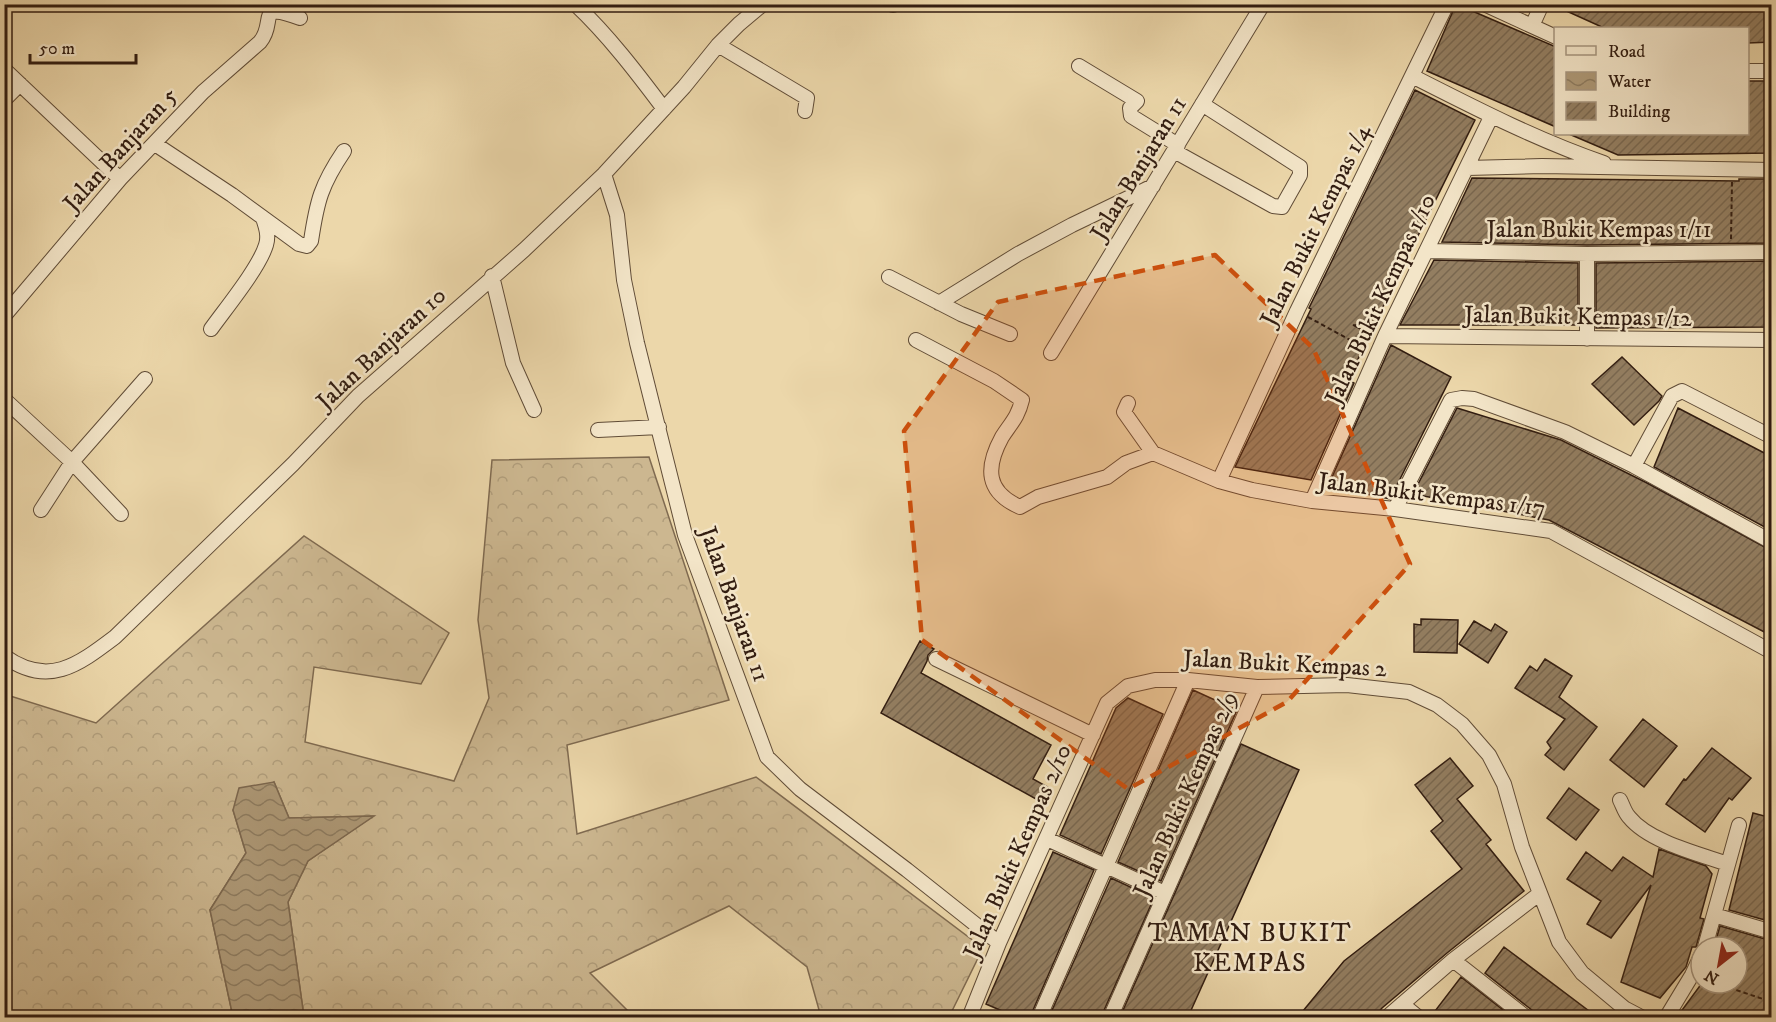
<svg xmlns="http://www.w3.org/2000/svg" width="1776" height="1022" font-family="'IM FELL DW Pica',serif">
	<style>
		.forest { fill: url(#forest-crowns); stroke: #7f6a50; stroke-width: 1.5 }
		.water { fill: url(#water-waves); stroke: #7c674e; stroke-width: 1.5 }
		.building { fill: url(#building-hatch); stroke: #321d11; stroke-width: 1.5 }
		.lines { fill: none; stroke-linecap: round; stroke-linejoin: round }
		.minor-casing { stroke: #604c37; stroke-width: 16 }
		.path { stroke: #321d11; stroke-width: 2; stroke-dasharray: 4.5 3; stroke-linecap: butt }
		.minor { stroke: #f3e5c8; stroke-width: 14 }
		.marked { fill: #cd500d; fill-opacity: 0.2; stroke: #cd500d; stroke-width: 4.5; stroke-dasharray: 12 8; stroke-linejoin: round }
		.labels { text-anchor: middle; stroke-width: 5; stroke-linejoin: round; paint-order: stroke }
		.street-label { font-size: 24px; fill: #321d11; stroke: #f3e5c8 }
		.neighbourhood-label { font-size: 26px; letter-spacing: 1.5px; fill: #321d11; stroke: #f3e5c8 }
	</style>
	<defs>
		<pattern id="forest-crowns" width="20" height="18" patternUnits="userSpaceOnUse" patternTransform="scale(1.5)"><rect width="20" height="18" fill="#ccb790"/><path d="M2 6a3 3 0 1 1 6 0M12 15a3 3 0 1 1 6 0" fill="none" stroke="#b09d7b"/></pattern>
		<pattern id="water-waves" width="16" height="10" patternUnits="userSpaceOnUse" patternTransform="scale(1.5)"><rect width="16" height="10" fill="#ad9876"/><path d="M0 5q4-4 8 0t8 0" fill="none" stroke="#8d7b5f"/></pattern>
		<pattern id="building-hatch" width="6" height="6" patternUnits="userSpaceOnUse" patternTransform="scale(1.5)"><rect width="6" height="6" fill="#937e61"/><path d="M-1 1l2-2M0 6l6-6M5 7l2-2" fill="none" stroke="#79674f"/></pattern>
	</defs>
	<rect width="100%" height="100%" fill="#ecd7aa"/>
	<filter id="stains"><feTurbulence type="fractalNoise" baseFrequency=".00333" numOctaves="4"/><feColorMatrix values="0 0 0 0 .2 0 0 0 0 .09 0 0 0 0 .02 0 0 0 .5 -.17"/></filter>
	<radialGradient id="worn" r=".72"><stop offset=".6" stop-color="#630" stop-opacity="0"/><stop offset="1" stop-color="#630" stop-opacity=".3"/></radialGradient>
	<path class="forest" d="M649,457L729,700L567,745L577,834L756,777L983,948L949,1017H821L807,967L729,906L590,973L634,1017H304L288,902L308,861L373,816L289,818L274,782L233,810L246,853L210,910L233,1017H5L4,694L96,723L304,536L449,633L421,684L314,667L305,742L454,781L489,698L478,620L492,460Z"/>
	<path class="water" d="M274,782L289,818L374,816L308,861L288,902L304,1017H233L210,910L246,853L233,810L239,788Z"/>
	<path class="building" d="M1456,4L1556,47V127L1427,71Z
		M1551,4H1772V42L1748,43V28H1604Z
		M1748,81H1772V153L1618,155L1569,134H1748Z
		M1415,90L1475,120L1374,325H1353L1370,334L1348,380L1354,383L1311,480L1235,467L1311,309L1309,308Z
		M1472,178L1739,181V179H1772V243L1587,245L1442,242Z
		M1434,260L1578,263V325H1400Z
		M1772,261V327L1596,328V263Z
		M1391,345L1451,377L1390,499L1328,486Z
		M1622,357L1662,396L1659,401L1634,425L1592,384Z
		M1457,408L1561,440L1647,483L1772,551V636L1549,520L1413,494Z
		M1678,408L1772,457V531L1654,467Z
		M1421,619L1458,620L1457,653L1414,652V624L1421,625Z
		M1474,621L1491,631L1495,624L1507,632L1488,663L1459,644Z
		M920,641L934,649L928,655L927,661L921,673L1051,745L1033,779L1053,790L1045,804L881,713Z
		M1545,659L1572,676L1559,697L1597,727L1564,770L1545,755L1551,748L1547,742L1565,719L1515,688L1530,666L1537,671Z
		M1193,690L1237,710L1161,881L1118,862Z
		M1128,698L1163,714L1101,854L1060,835L1116,708Z
		M1643,719L1677,746L1644,787L1610,760Z
		M1241,744L1299,770L1188,1017H1120Z
		M1712,748L1751,778L1732,800L1729,798L1705,832L1666,804L1684,779L1686,780Z
		M1450,758L1473,786L1457,799L1491,840L1486,844L1524,891L1447,953L1382,1008L1374,1017H1298L1344,961L1462,869L1431,831L1443,821L1415,785Z
		M1569,788L1599,810L1576,840L1547,818Z
		M1753,813L1772,818V922L1729,910Z
		M1659,849L1706,866L1712,874L1700,918L1704,919L1696,947H1692L1686,967L1660,998L1621,982L1651,885L1611,938L1587,924L1601,901L1567,879L1586,852L1612,871L1623,857L1653,877Z
		M1053,852L1094,870L1030,1017H1016L986,1004Z
		M1111,878L1154,898L1101,1017H1049Z
		M1720,926L1772,941V1017H1677L1702,983H1737V947H1714Z
		M1504,947L1597,1017H1536L1533,1011L1485,973Z
		M1461,977L1512,1017H1443L1435,1011Z"/>
	<g class="lines">
		<defs>
			<path id="minor" d="M575,4C608,35 637,73 664,109
				M892,4L893,5
				M1447,4L1297,311L1219,481L1252,490L1312,501L1395,509L1551,531L1772,652
				M1484,4L1556,37
				M1532,26L1542,4
				M718,45L807,98L805,111
				M1079,66L1137,101L1130,108L1131,116L1178,145
				M4,69L120,179
				M1748,71H1772
				M1412,76C1475,108 1537,140 1604,163
				M4,100L20,84
				M155,144L232,195L299,244L307,246L311,241C317,201 321,185 344,151
				M1174,151L1273,206L1282,207L1300,175V167L1202,104
				M1467,168L1542,166L1772,170
				M604,174L617,215L624,280L637,343L685,535L767,757L800,789L907,870L999,943
				M1426,251L1587,254L1772,252
				M1587,254V339
				M492,276L513,363L534,410
				M889,277L961,314L1010,334
				M939,303L1018,254L1072,225L1153,186
				M4,316L120,179L203,92L260,42C277,22 254,1 300,18
				M211,329C226,308 259,268 266,245C269,236 266,227 263,218
				M1385,336L1772,340
				M916,340L994,381L1022,400C1018,417 1011,423 1002,437C985,468 986,492 1020,507L1038,497L1107,477L1126,463L1153,453L1219,481
				M1051,353L1263,4
				M4,399L72,462L121,514
				M1128,403L1124,412L1153,453
				M598,430L659,427
				M1634,466L1672,396L1682,391L1772,437
				M1312,501L1385,336L1491,117
				M1395,509L1451,400L1462,398L1474,399L1565,432L1634,466L1772,542
				M41,510L72,462L145,379
				M4,656C48,688 78,665 115,637L293,464L358,396L524,250L604,174L684,87L718,45L739,24L763,4
				M936,659L1093,735
				M1620,800C1623,806 1625,813 1629,817C1649,842 1699,854 1728,864
				M1047,839L1165,893
				M1714,915L1772,932
				M1705,947L1739,825
				M1453,960L1527,1018
				M1402,1004L1419,1018
				M969,1018L999,943L1107,703L1128,686L1155,680H1188L1257,687L1347,685L1409,692L1437,705L1462,724L1489,755L1504,784L1522,847L1559,942L1582,973L1624,1008L1643,1018
				M1039,1018L1188,680
				M1110,1018L1257,687
				M1386,1018L1453,960L1539,894
				M1666,1018L1692,975L1701,956"/>
		</defs>
		<use href="#minor" class="minor-casing"/>
		<path class="path" d="M1731,239L1732,182
			M1308,317L1363,347
			M1715,983L1772,1002"/>
		<use href="#minor" class="minor"/>
	</g>
	<path class="marked" d="M1215,255L1313,348L1410,564L1287,702L1128,789L922,640L904,431L998,302Z"/>
	<g class="labels">
		<g class="street-label">
			<text transform="translate(120 149) rotate(-48)" y="8">Jalan Banjaran 5</text>
			<text transform="translate(1138 168) rotate(-59)" y="8">Jalan Banjaran 11</text>
			<text transform="translate(1315 225) rotate(-64)" y="8">Jalan Bukit Kempas 1/4</text>
			<text x="1599" y="237">Jalan Bukit Kempas 1/11</text>
			<text transform="translate(1380 299) rotate(-65)" y="8">Jalan Bukit Kempas 1/10</text>
			<text transform="translate(1578 316) rotate(1)" y="8">Jalan Bukit Kempas 1/12</text>
			<text transform="translate(381 348) rotate(-43)" y="8">Jalan Banjaran 10</text>
			<text transform="translate(1432 494) rotate(7)" y="8">Jalan Bukit Kempas 1/17</text>
			<text transform="translate(735 604) rotate(70)" y="8">Jalan Banjaran 11</text>
			<text transform="translate(1285 663) rotate(3)" y="8">Jalan Bukit Kempas 2</text>
			<text transform="translate(1185 794) rotate(-66)" y="8">Jalan Bukit Kempas 2/9</text>
			<text transform="translate(1017 851) rotate(-66)" y="8">Jalan Bukit Kempas 2/10</text>
		</g>
		<g class="neighbourhood-label">
			<text x="1250" y="941">TAMAN BUKIT<tspan x="1250" dy="30">KEMPAS</tspan></text>
		</g>
	</g>
	<rect width="1776" height="1022" fill="none" stroke="#ecd7aa" stroke-width="24"/>
	<rect x="6" y="6" width="1764" height="1010" fill="none" stroke="#321d11" stroke-width="3"/>
	<rect x="12" y="12" width="1752" height="998" fill="none" stroke="#321d11" stroke-width="1.5"/>
	<rect x="1554" y="27" width="195" height="108" fill="#f3e5c8" stroke="#a6957f" stroke-width="1.5"/>
	<rect x="1566" y="46" width="30" height="9" fill="#f3e5c8" stroke="#a6957f" stroke-width="1.5"/>
	<text x="1608" y="57" font-size="18" fill="#321d11">Road</text>
	<rect x="1566" y="72" width="30" height="18" fill="url(#water-waves)" stroke="#a6957f" stroke-width="1.5"/>
	<text x="1608" y="87" font-size="18" fill="#321d11">Water</text>
	<rect x="1566" y="102" width="30" height="18" fill="url(#building-hatch)" stroke="#a6957f" stroke-width="1.5"/>
	<text x="1608" y="117" font-size="18" fill="#321d11">Building</text>
	<g transform="translate(1719 965) rotate(211)"><circle r="28" fill="#f3e5c8" stroke="#a6957f" stroke-width="1.5"/>
	<path d="M0-4.5L10 22L0 15L-10 22Z" fill="#8f2418"/>
	<text y="-9" font-size="16" font-weight="bold" text-anchor="middle" fill="#321d11">N</text>
	</g>
	<path d="M30 54v9h106v-9" fill="none" stroke="#321d11" stroke-width="3"/>
	<text x="39" y="54" font-size="18" fill="#321d11" stroke="#f3e5c8" stroke-width="4.5" paint-order="stroke">50 m</text>
	<rect width="100%" height="100%" filter="url(#stains)"/>
	<rect width="100%" height="100%" fill="url(#worn)"/>
</svg>
